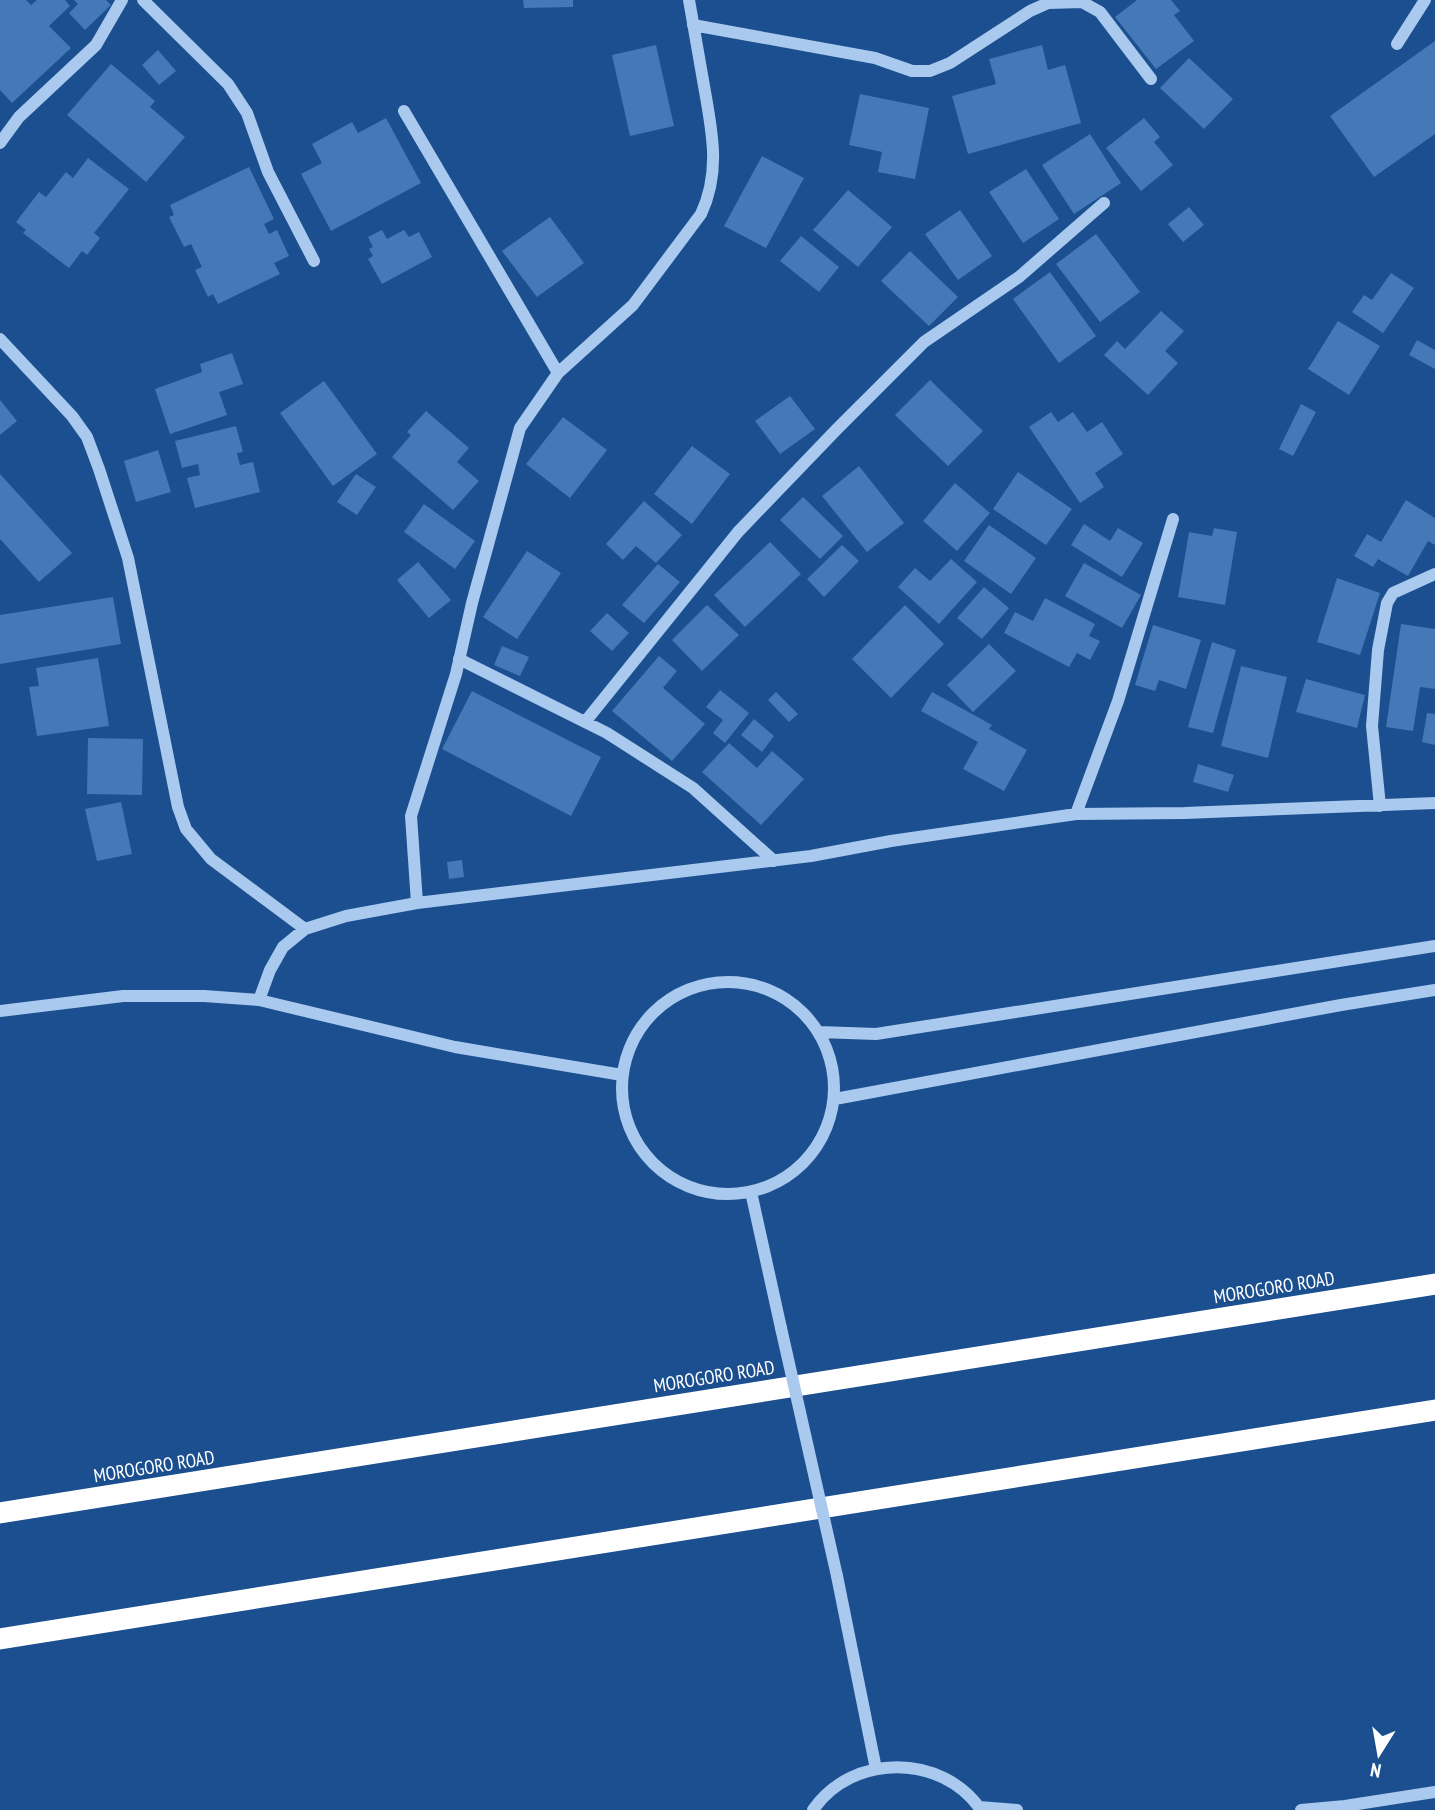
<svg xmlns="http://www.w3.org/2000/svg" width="1435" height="1810" font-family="'PT Sans Narrow',sans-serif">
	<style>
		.building { fill: #4478b7 }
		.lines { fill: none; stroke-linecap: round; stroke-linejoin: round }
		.minor { stroke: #a9c9ee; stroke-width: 12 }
		.highway { stroke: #fff; stroke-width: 21 }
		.minor-bridge { stroke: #a9c9ee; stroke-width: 12 }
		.labels { text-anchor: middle; stroke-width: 5; stroke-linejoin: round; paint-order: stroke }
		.street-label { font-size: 19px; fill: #fff; stroke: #1b4f8f }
	</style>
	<rect width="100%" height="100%" fill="#1b4f8f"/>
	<path class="building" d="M0,0H26L31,5L37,0H65L70,6L49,26L71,48L12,103L0,90Z
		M74,0H106L111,5L85,30L69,13L78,4Z
		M523,0H573V7L524,8Z
		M1137,0H1171L1180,11L1174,15L1194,41L1156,69L1115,17Z
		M1435,41V134L1374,177L1330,116Z
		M656,45L674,126L630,136L612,55Z
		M1042,45L1048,70L1065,65L1081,123L968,154L952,96L996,84L989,59Z
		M158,50L176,71L159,85L142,65Z
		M1189,58L1233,99L1204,129L1160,88Z
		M111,64L155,101L150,107L185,137L146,182L67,115Z
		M860,94L929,108L915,179L878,172L882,152L849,145Z
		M386,118L421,183L331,231L301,174L322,163L312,144L352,122L358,133Z
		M1144,118L1160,137L1154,142L1173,165L1141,191L1106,148Z
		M1090,134L1121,183L1074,214L1042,165Z
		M762,156L804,178L766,248L724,226Z
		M88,158L129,189L94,233L100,238L87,255L82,251L69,268L23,233L26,230L16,222L39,192L46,197L66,172L73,178Z
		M249,167L274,219L264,224L269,234L277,230L289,256L274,263L280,274L218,304L213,294L208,297L195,270L202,267L191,244L184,247L169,217L174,215L170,205Z
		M1026,169L1059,219L1023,243L989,192Z
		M848,190L892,227L858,267L813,230Z
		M1189,207L1204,225L1183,242L1168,224Z
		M960,210L992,256L958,280L925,234Z
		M550,217L584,263L537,297L502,251Z
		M382,230L387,239L404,230L409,237L419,232L432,257L382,284L368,259L373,256L369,249L373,247L368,237Z
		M1096,234L1140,292L1100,322L1056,264Z
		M801,236L839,267L819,292L780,261Z
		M910,251L958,297L929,326L881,281Z
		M1050,272L1096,336L1059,363L1013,299Z
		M1391,273L1414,288L1383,333L1352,312L1364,295L1372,300Z
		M1161,311L1184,331L1165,351L1178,363L1148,395L1104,355L1117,341L1125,349Z
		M1338,321L1380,346L1349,395L1308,369Z
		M1417,340L1435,350V369L1409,355Z
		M232,353L243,384L219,392L227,415L170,434L155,389L202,372L200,364Z
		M930,380L983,431L948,466L895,415Z
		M324,381L377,454L333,486L280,413Z
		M790,396L815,429L780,454L755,421Z
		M0,400L17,421L0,435Z
		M1301,404L1316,412L1293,456L1279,449Z
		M426,411L469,448L457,462L479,481L453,510L392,457L411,435L407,432Z
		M1051,412L1058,422L1073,412L1087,432L1102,422L1123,454L1095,473L1104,487L1080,503L1029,427Z
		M563,417L607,450L570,498L526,464Z
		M236,426L243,452L237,453L240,465L253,462L260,492L195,508L187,478L200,475L198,464L182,468L175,441Z
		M692,446L730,474L692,524L654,494Z
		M158,450L171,492L136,502L124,461Z
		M859,466L904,523L867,552L822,496Z
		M1018,472L1072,509L1046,545L993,509Z
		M0,474L72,553L39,582L0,539Z
		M356,474L376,487L357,515L337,502Z
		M955,483L990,513L957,551L923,521Z
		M803,497L843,536L820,559L780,520Z
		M1406,500L1435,518V545L1428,541L1408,576L1378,559L1373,567L1354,556L1367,534L1381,542Z
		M644,501L682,535L656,563L636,546L623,560L606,544Z
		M424,504L475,541L455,569L404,532Z
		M1084,524L1110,541L1118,528L1143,543L1122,577L1071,545Z
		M989,525L1036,558L1011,594L964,561Z
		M1214,528L1237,532L1225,605L1178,597L1189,532L1212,536Z
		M770,542L801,574L745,627L714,595Z
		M842,545L859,561L824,597L807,579Z
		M527,551L561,573L517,639L483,617Z
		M951,559L977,582L939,624L898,587L915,568L930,581Z
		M418,562L451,600L429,618L397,580Z
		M1084,563L1141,595L1122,628L1065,596Z
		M658,564L680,582L644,623L622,605Z
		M1337,578L1380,593L1360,655L1317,642Z
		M984,587L1009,608L982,639L957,618Z
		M113,597L121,644L0,664V615Z
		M1045,598L1095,624L1089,636L1100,641L1090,660L1077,653L1069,667L1004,633L1015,612L1033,621Z
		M707,605L739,635L702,671L672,640Z
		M905,605L944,644L891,698L852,659Z
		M607,613L629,633L612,651L590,631Z
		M1401,624L1435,629V689L1420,687L1413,731L1386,727Z
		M1153,625L1201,640L1186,689L1159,680L1155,691L1135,685Z
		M1212,642L1236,650L1213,733L1188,727Z
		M989,644L1016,671L973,712L947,685Z
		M502,646L529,657L520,676L494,665Z
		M659,656L677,671L663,688L705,724L672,761L612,711Z
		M98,658L109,726L37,736L29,687L39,686L36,668Z
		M1241,666L1287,677L1268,758L1221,746Z
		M1306,679L1365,695L1357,728L1296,712Z
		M720,690L749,713L725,743L713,733L723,720L706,707Z
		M472,691L601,757L571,816L442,749Z
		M776,692L798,714L789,722L768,700Z
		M932,692L992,725L989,729L1027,750L1004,791L963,769L978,742L921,711Z
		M1427,713L1435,714V745L1422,742Z
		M754,719L774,736L762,752L741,735Z
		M88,738L143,739L142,795L87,794Z
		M729,743L757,768L772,751L804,779L761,825L702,772Z
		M1198,764L1234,775L1228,792L1193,782Z
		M121,802L132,854L97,861L85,809Z
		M462,860L464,877L449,879L447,862Z"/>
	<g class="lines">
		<path class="minor" d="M143,0L228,84L247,113L268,172L314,261
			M693,25L875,58L912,71H930L950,63L1030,11L1048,3L1082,2L1100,12L1151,79
			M1397,44L1425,0
			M404,111L558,373
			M0,143L19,117L96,45L122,0
			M0,339L72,416L87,437L99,469L128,558L178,807L186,829L211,859L305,929
			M459,659L607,733L693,788L774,861
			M585,722L738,532L837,429L924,342L1019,277L1104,203
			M1380,806L1372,726L1378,650L1387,603L1393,593L1435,574
			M1076,814L1118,701L1173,519
			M417,903L411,816L456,674L472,603L520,428L558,373L633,305L701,214C721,172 712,131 704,86C699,57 694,29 689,0
			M622 1088a106 106 0 1 1 212 0a106 106 0 1 1-212 0Z
			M259,1000L270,970L283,947L305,929L346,916L417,903L811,856L891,841L1076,814L1185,813L1435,803
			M0,1011L123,996H204L259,1000L455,1047L622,1075
			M819,1032L876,1034L1435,946
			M835,1099L1341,1005L1435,990
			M751,1192L781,1328
			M837,1576L876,1769
			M979,1807L1017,1810
			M813,1810C852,1753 942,1753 981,1810
			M1301,1810L1345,1806L1435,1792"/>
		<path class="highway" d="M0,1513L1435,1284
			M0,1639L1435,1410"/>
		<path class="minor-bridge" d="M781,1328L837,1576"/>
	</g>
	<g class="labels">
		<g class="street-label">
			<text transform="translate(1274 1287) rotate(-9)" y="7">MOROGORO ROAD</text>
			<text transform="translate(714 1376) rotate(-9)" y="7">MOROGORO ROAD</text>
			<text transform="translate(154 1466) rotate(-9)" y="7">MOROGORO ROAD</text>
		</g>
	</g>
	<g transform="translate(1379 1754) rotate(191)" stroke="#1b4f8f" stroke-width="5" paint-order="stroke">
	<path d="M0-5L12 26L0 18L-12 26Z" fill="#ffffff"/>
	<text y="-10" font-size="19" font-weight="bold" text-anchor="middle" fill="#ffffff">N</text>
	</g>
</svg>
